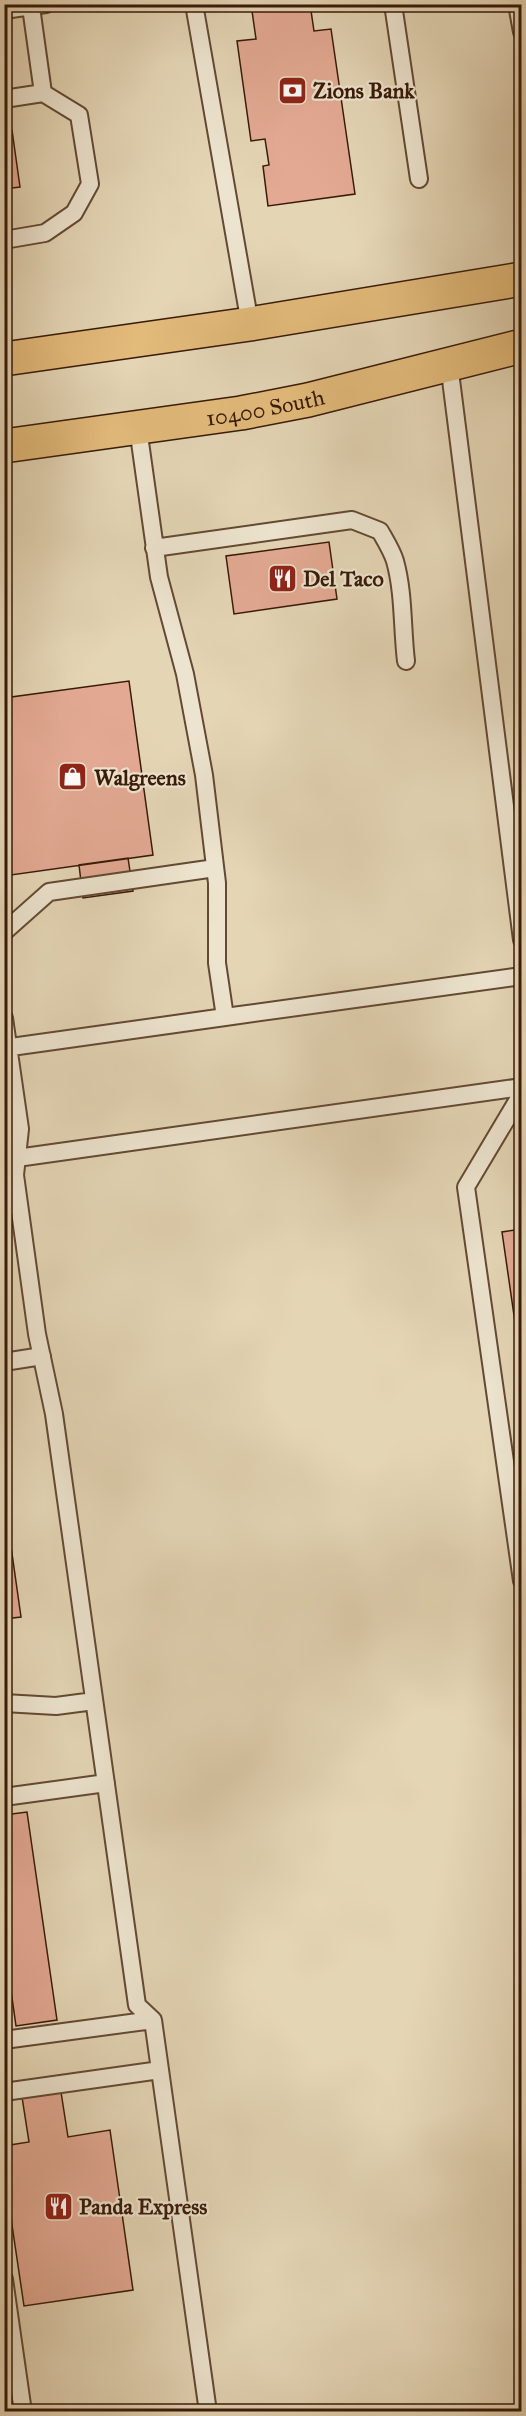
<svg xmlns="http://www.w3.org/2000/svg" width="526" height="2416" font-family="'IM FELL Great Primer',serif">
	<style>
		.building { fill: #e3a993; stroke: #381a08; stroke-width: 1.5 }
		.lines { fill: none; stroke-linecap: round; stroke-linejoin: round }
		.service-casing { stroke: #634933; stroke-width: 20 }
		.primary-casing { stroke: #381a08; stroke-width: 36 }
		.service { stroke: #ede4cf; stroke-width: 16 }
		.primary { stroke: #e2ba7a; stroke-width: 33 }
		.labels { text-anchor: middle; stroke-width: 4.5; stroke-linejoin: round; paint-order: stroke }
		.poi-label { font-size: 22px; font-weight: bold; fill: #381a08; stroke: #ede4cf; text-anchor: start }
		.street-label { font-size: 22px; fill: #381a08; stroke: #ede4cf }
	</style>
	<rect width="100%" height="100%" fill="#e4d5b5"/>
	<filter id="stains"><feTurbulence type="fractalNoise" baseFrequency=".00333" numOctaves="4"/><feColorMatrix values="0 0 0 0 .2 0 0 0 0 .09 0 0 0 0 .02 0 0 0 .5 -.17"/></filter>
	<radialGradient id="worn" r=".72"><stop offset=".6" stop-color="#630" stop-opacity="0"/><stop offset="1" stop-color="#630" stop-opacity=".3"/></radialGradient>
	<path class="building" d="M251,4H310L314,31L331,29L355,194L268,206L263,166L269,165L265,139L251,141L237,41L256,39Z
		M12,130L20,187L4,189V131Z
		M329,542L337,599L234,614L226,556Z
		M129,681L153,855L4,876V698Z
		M128,858L133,891L83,898L79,865Z
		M522,1229V1371L502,1232Z
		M4,1497L21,1617L4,1619Z
		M27,1812L57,2020L16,2026L4,1941V1815Z
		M61,2092L68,2137L110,2130L133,2290L24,2306L4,2171V2146L29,2142L22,2097Z"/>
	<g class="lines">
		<defs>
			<path id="service" d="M194,4L250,324
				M393,4L419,179
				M517,4L522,32
				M31,7L43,93
				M4,10L46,4
				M4,99L43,93L79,115L90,184L74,213L45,233L4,240
				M449,364L522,940
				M154,548L352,520L380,531C385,540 392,551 395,561C404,593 402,628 406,661
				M4,932L49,892L215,868
				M225,1017L522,976
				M4,1018L20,1129L15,1175L37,1334L54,1414L137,2005L153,2020L208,2412
				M4,1048L225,1017L217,963V883L204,775L185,674L159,577L138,428
				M522,1093L466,1187L522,1581
				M17,1158L522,1087
				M4,1362L42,1356
				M4,1703L56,1706L94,1701
				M4,1797L106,1783
				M4,2040L153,2020
				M4,2092L160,2070
				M4,2279L23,2412"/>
			<g id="primary">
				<path d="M4,359L250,324L522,279"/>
				<path id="s1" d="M4,446L241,413L308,400L522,346"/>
			</g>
		</defs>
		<use href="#service" class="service-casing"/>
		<use href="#primary" class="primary-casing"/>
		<use href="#service" class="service"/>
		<use href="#primary" class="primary"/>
	</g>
	<defs>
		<symbol id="bank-square" viewBox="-11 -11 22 22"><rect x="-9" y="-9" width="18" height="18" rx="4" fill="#8f2418" stroke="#ede4cf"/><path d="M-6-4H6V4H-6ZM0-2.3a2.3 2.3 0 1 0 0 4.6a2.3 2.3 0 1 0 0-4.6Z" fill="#fff"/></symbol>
		<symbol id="restaurant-square" viewBox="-11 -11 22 22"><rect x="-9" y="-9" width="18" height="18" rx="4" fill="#8f2418" stroke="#ede4cf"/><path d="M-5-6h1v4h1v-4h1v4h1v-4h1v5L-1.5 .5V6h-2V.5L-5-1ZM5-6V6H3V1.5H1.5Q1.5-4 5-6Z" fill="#fff"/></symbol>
		<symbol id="shop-square" viewBox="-11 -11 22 22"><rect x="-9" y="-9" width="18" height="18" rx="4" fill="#8f2418" stroke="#ede4cf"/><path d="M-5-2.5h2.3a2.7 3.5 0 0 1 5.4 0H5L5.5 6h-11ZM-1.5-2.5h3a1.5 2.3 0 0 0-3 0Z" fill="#fff"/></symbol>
	</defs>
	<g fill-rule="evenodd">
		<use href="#bank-square" x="276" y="74" width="33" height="33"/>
		<use href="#restaurant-square" x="266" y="562" width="33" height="33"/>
		<use href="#shop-square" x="56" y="760" width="33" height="33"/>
		<use href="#restaurant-square" x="42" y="2190" width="33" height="33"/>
	</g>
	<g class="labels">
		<g class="poi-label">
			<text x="313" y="98">Zions Bank</text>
			<text x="303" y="586">Del Taco</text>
			<text x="94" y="785">Walgreens</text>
			<text x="79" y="2214">Panda Express</text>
		</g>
		<g class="street-label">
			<text dy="8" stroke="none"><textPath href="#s1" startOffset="264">10400 South</textPath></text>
		</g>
	</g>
	<rect width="526" height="2416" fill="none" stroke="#e4d5b5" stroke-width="24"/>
	<rect x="6" y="6" width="514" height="2404" fill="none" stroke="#381a08" stroke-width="3"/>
	<rect x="12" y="12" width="502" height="2392" fill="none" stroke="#381a08" stroke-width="1.5"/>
	<rect width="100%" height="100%" filter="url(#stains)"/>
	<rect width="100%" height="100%" fill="url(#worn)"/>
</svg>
